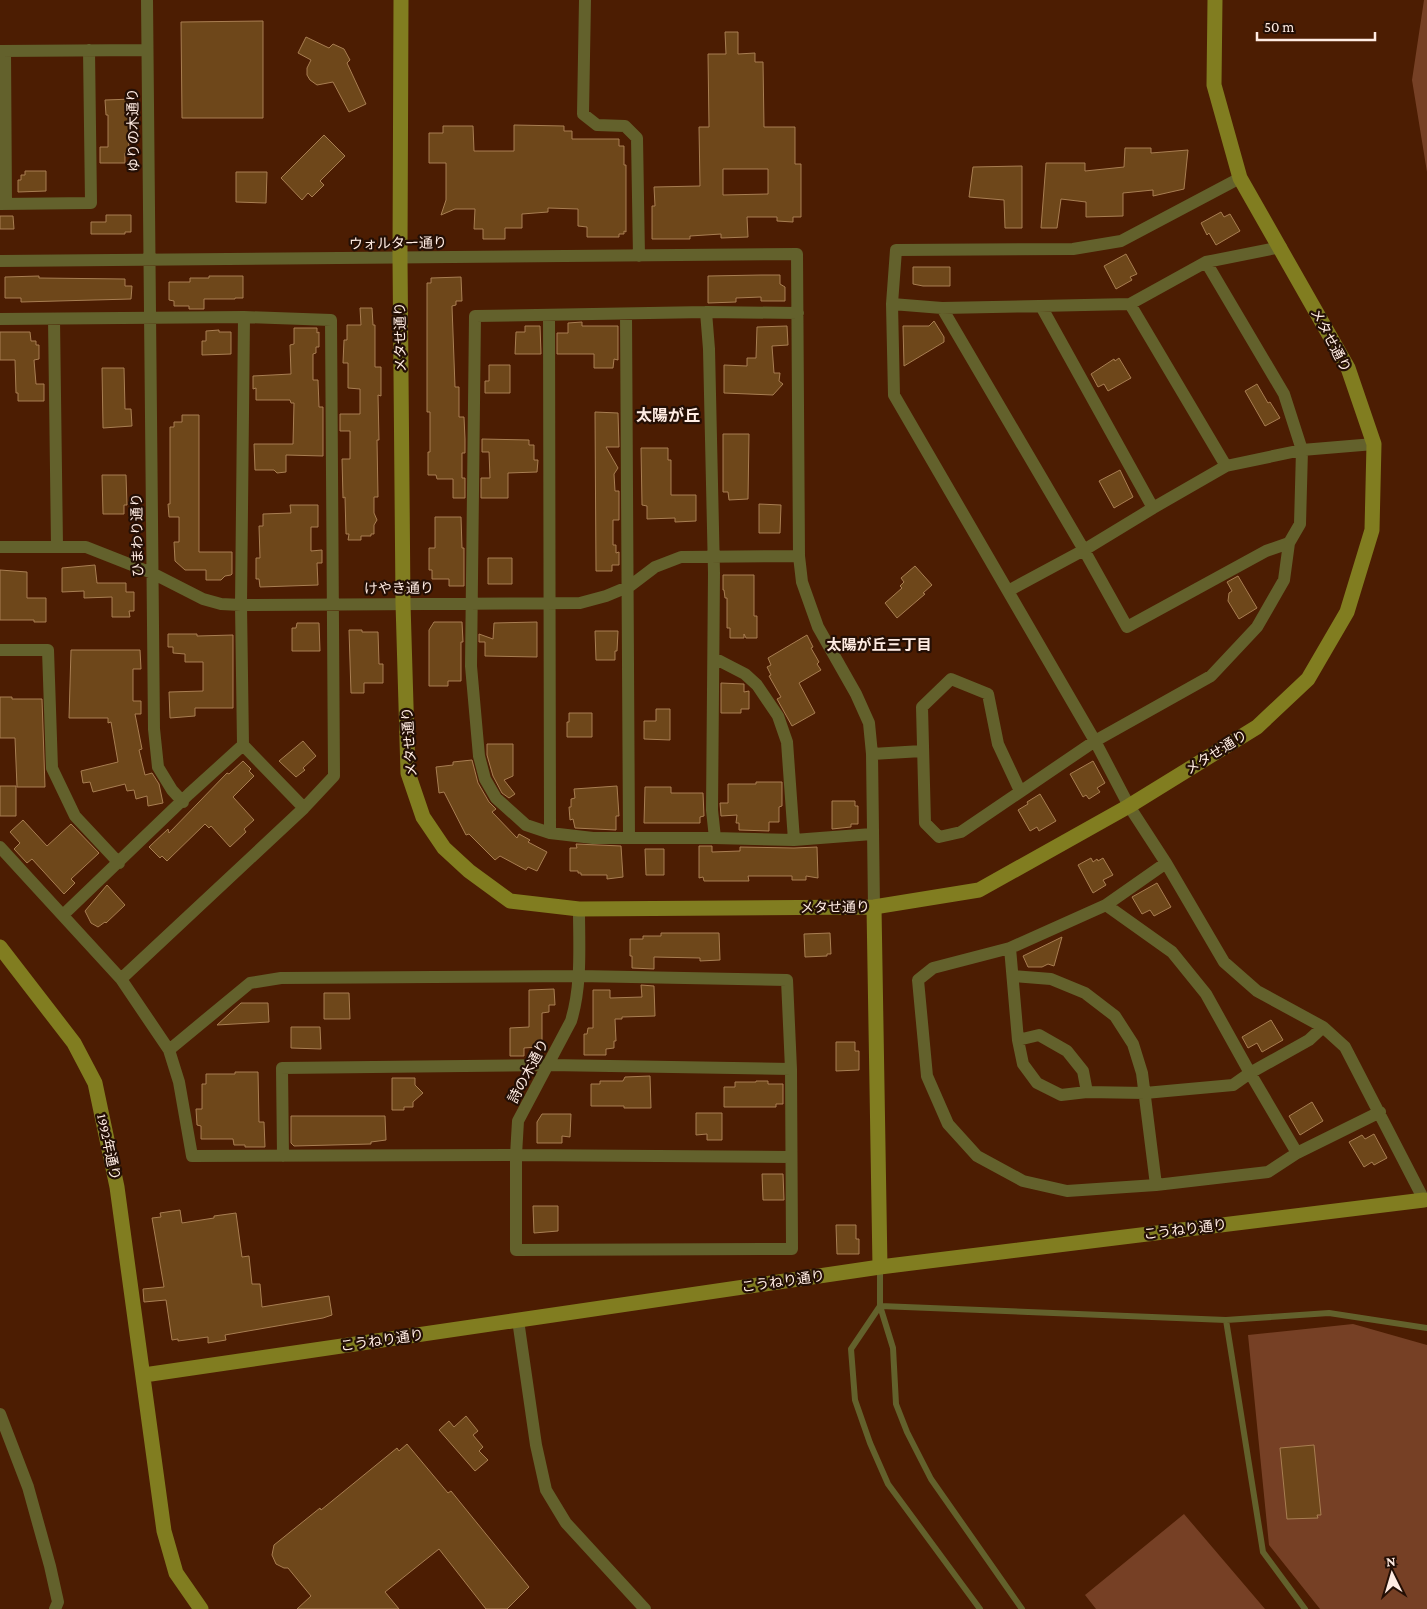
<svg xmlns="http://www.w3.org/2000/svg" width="1427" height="1609" font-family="'Crimson Pro','Noto Sans JP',serif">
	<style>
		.green { fill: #764025 }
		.building { fill: #6e471a; stroke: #a87e52; fill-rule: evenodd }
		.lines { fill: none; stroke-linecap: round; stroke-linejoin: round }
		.lane { stroke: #63612c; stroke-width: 6 }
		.street { stroke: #63612c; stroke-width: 12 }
		.secondary { stroke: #817d20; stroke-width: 15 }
		.labels { text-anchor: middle; stroke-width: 4.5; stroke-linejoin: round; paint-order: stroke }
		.street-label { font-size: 14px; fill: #ffece3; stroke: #240f05 }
		.neighbourhood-label { font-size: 15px; font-weight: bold; fill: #ffece3; stroke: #240f05 }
		.quarter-label { font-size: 16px; font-weight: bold; fill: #ffece3; stroke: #240f05 }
	</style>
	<rect width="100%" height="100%" fill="#4c1d02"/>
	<path class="green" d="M1424,0H1427V172L1412,80Z
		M1353,1324L1427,1345V1609H1320L1269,1545L1248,1335Z
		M1184,1514L1265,1609H1096L1085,1595Z"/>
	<path class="building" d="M263,21V118H182L181,22Z
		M725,32H738V54L755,53V62H763L764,127H795V164H801V217H793V222L777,221V217H747L748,237L721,238V234L690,236V239H652V206H655L654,187L700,186L699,127H709L708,54H726ZM723,169H768V194L723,195Z
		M306,37L329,48L333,44L344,49L350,60L347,63L366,104L349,112L333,82L317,85L310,80L307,75V68L311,60L298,53Z
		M133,99V114H128L129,153H125V163H100V147H108V115H106L105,100Z
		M514,125L564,126V131H572V139H619V146H624V165H626V232L624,231V234H619V237H587V227L578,226V209L548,208V212L522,214V228H505V239H483V229H474L475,209H455L441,215L446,200V163H429V133H443V126H473L474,151H514Z
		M324,135L345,156L320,181L324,185L312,197L308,193L302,200L281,178Z
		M1125,148H1151V153L1188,150L1184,189L1153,196V190L1123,193V216L1086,217V202L1061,199L1057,228H1041L1046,163H1085V171L1124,167Z
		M1022,166V228H1005L1004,200L969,197L973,167Z
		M25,171H46V191L18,192V180H21V175H25Z
		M236,172H267L266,203L236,202Z
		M1221,212L1224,217L1230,214L1240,231L1216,245L1209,233L1207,235L1201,223Z
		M106,215H131V232H125V234H91V222H106Z
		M0,216H13L14,229H0Z
		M1126,254L1137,274L1130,277L1132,280L1116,289L1104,266Z
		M913,267H950V286H923L913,284Z
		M761,275H780V284L785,287V301H761V297L736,298V302L708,303V276Z
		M39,276V278L125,279V286H132L131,299L21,302V298H5V277Z
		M209,276H243V298H235V299H204V309H189V306H174V301L169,300V282H190V278H209Z
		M461,277L462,301H456V305L452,306L455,387H459V417H464L465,439V453H462V478H465V498H453V479H437L436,475H428V452H430V412H427V283H431V278Z
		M360,308H372L373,325H375V367H381V396L378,395L379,440H377L378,497H374V513L377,520L374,525V534H371V536H361V540H348L349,534H346L345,497L343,498L342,459H350V431H340V414H360V389L348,388V363H343L344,340H347V325H361Z
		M934,321L944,337V342L904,366L903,326H929Z
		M582,322V326H618V360L614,359L613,368H594V354H557V333H568V323Z
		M525,326H540L541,354H515L516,332H525Z
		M787,326L788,345L772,346L774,373H780L779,381L783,384L773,395L724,393V365L747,366V358H756L757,327Z
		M294,328H317V333L319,332V347H316V353L313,354V380H318L319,407H323V456L286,455V472L277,473L274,470H255L254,444H293L294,403H291L290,400H256V388L253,389V376L291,374L290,345L294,344Z
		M219,330V332H231V354L202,355V341H206V331Z
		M0,332H30L31,341H36V345H39V359L34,360L36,384H44V401H18V393H16L15,360H0Z
		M1119,358L1131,378L1108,391L1104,384L1098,387L1091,374L1114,359L1115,361Z
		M489,365H510V393H485V381H489Z
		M102,368H124L125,409H131L132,426L103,428Z
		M1257,384L1268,403L1270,402L1280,418L1265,426L1245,391Z
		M595,412L618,413L619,447H606L618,468L614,474L615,491H619V520H613V545H616V553L619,552V565H612V571H596Z
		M182,415H199V552H232V574L231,575L225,576L221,580H206V570H185L175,561L174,542H179V517H169L168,504H170V427H174V422H182Z
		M723,434H749L748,499L729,500L728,492H723Z
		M482,439L529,440V445H534V460H538L537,472L508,473V498H481V478H490L489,452H482Z
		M641,448H668V460H671V495H696V521L675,522V518L647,519V506L642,505Z
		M1120,470L1133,497L1114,508L1099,481Z
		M102,475H126L127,505H124V514H103Z
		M759,504L781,505L780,533H759Z
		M290,505H318V527H311V551L322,550V563H317L318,585L260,587L259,579H256V558H260L259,526H263V514L291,513Z
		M435,517H461L462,548H464V586H449V579H432V570H429V548H435Z
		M488,558H512V584H488Z
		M95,565L97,583H126V592H134V611H129L130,617H112V597L84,598V591L62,592V568Z
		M915,566L932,585L923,593L925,594L897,618L885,603L902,588L900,586L904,582L901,578Z
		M0,570L27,572V598H46V622H34V620H0Z
		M723,575H754V616H757V638H746L744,634V638H730V628H727V598H725L724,590H723Z
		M1238,576L1257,608L1239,619L1228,601L1229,593L1232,591L1227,582Z
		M434,622H462L463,642H461V681H448V686H429V630Z
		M537,622V657L485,656V642H479V634L493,639L494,623Z
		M297,623H319L320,651H292V628H296Z
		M349,630H362V632H378L379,664H383V683H364V693H351Z
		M595,631H618L617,651H615V660H596Z
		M168,634H197V636L233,635V708H195V716L170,718L169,692L203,691V662H185V654L173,653V647H168Z
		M807,635L813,647L811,648L819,662L817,664L821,670L799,683L815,713L792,726L777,699L781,697L769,676L771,675L767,667L771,665L768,658Z
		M71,650H140L141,669H133V701H141V714H135L142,749L139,750L145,775L152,773L159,784L163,803L148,806L147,796L136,799L134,790L127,791L125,784L93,792L90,782L83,783L81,771L118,762L111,722L108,723V718H69Z
		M721,683L744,684V692L749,691V709H741V713H721Z
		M0,697H12V699H42L45,787H17L15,738H0Z
		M656,709H670V740L644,739V721H656Z
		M569,713H592V737H567V722H569Z
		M303,741L316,756L303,768L305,770L296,777L279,761Z
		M487,744H513V776L504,780L515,794L509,798L502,793L493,776L487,755Z
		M472,760L478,783L489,802L496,809L492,812L517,838L519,834L530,840L528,842L547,852L537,871L528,867L526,870L500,856L495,860L469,834L466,835L444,792L439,793L436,767L453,765V762Z
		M243,761L251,769L249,771L254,776L233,797L254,820L244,829L246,832L230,847L211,826L209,828L205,824L167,861L162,856L160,858L149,847L168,829L169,833L227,773L229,774Z
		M1093,761L1105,783L1097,788L1100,792L1089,799L1086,795L1083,797L1070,774Z
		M756,782H782V806L779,807V822H769V831L739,830V823H736L737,815L721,816L720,803H728V784H756Z
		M0,786H16V816H0Z
		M617,786L619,816H616V830L575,828L573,819L570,820L569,807H571V799L575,798L574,789Z
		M645,787H671V793H703L704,816L700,817V823H644Z
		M1040,794L1056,821L1039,831L1037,827L1030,831L1018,810L1028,804L1027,802Z
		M832,801H855V806H858V824H851V827L832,829Z
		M23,820L47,846L71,824L99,853L71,879L75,883L64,894L32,859L27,863L14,849L20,843L10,832Z
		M576,844L621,846L623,877L607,879V875H581V873H578V871H570V848H577Z
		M699,846H712V852L740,851V847L794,848L817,847L818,878L806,876V880H792V876H748L749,881H704L703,877L699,878Z
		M645,849H664V875H646Z
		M1091,858L1093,862L1097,859L1098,861L1103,858L1113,875L1103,880L1106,885L1093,893L1078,865Z
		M1157,883L1171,907L1154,916L1150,910L1142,914L1132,897Z
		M107,885L125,905L106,923L105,922L98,927L91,923L85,911Z
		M661,933H719L720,960L700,961V958L654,957V969L632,968V956H630V939H643V936H661Z
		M830,933L831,954H827V956L805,957L804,934Z
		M1062,937L1054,966L1048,964L1042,967H1028L1023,956Z
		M641,985L654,986L655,1016L622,1017V1019H615L616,1041H614V1048L606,1049V1055H584V1034H587L588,1028H593V990H610V998L642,997Z
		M554,989L555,1005H549V1012L542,1013V1043H538V1047L524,1048V1056H510V1028L529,1027V990Z
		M324,993H349L350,1019H324Z
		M241,1003H268L269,1022L217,1025Z
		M1271,1020L1283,1040L1262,1052L1257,1043L1248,1048L1242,1037Z
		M291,1027H320L321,1049L291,1048Z
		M836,1042H855V1051H859V1070L836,1071Z
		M235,1072H258L259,1122H264L265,1147H245V1145H234L233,1139H201V1126L197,1125L196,1109H202V1084H206V1074H235Z
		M650,1076L651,1108H624V1106H591V1084H600V1081H623L625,1077Z
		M392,1078H415V1085L423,1093L413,1102V1107H404V1110H392Z
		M756,1081H768V1084H783V1104H776V1107H724V1087H735V1082H756Z
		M1312,1102L1323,1121L1300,1135L1289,1116Z
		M696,1113H722V1140H707V1134L696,1135Z
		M542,1114H571L570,1137L562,1136V1143H537V1122Z
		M291,1116H385L386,1140L371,1142V1144L294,1146L291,1143Z
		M1374,1134L1387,1158L1374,1165L1372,1162L1364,1167L1349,1142L1362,1135L1365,1139Z
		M762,1174H783L784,1200H763Z
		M533,1206H558V1231L534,1233Z
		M180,1210L182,1223L214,1218V1216L236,1213L242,1257L249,1256L252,1284H260L262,1307L329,1296L332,1315L323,1318L225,1335L226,1340L208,1343V1337L178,1341V1339L172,1340L166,1300L144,1302L143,1289L164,1287L152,1218L161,1217L160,1213Z
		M836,1225H856V1239H859V1254H837Z
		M466,1416L478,1431L473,1435L483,1447L479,1451L488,1460L475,1471L439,1430L449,1421L454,1427Z
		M407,1444L448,1493L451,1491L529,1587L507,1609H486L439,1549L385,1592L399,1609H297L311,1596L288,1568H284L276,1564L272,1555L274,1545L320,1508L321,1510L397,1448L399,1451Z
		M1314,1445L1321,1515H1317L1318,1518L1287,1519L1280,1448Z"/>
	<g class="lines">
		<path class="lane" d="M880,1268V1306L1226,1320L1329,1313L1427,1328
			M880,1306L851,1349L855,1400L870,1443L888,1484L980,1609
			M880,1306L893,1348L896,1404L907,1432L931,1479L1022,1609
			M1226,1320L1263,1552L1305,1609"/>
		<path class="street" d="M147,0L154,729L158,767L172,790L183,802
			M585,0L583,114L597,125L625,126L637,138L639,256
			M0,51L147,50
			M5,51L6,204
			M1240,178L1121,241L1073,249L896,250L892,304L894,395L1095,741L1129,806L1166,863L1224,962L1257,991L1323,1027L1345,1047L1424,1200
			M0,204L91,203L89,50
			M0,261L797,254L799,556L802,582L818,627L856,694L869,723L872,754L874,907
			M892,304L942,308L1130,304L1206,262L1281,247
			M1130,304L1226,466
			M1041,306L1153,508
			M942,308L1084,550L1127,627L1266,551L1289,543
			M706,312L709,349L714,573L712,810L715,838
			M798,313L706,312L475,316L471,666L479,756L485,779L496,798L526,825L550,833L593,838H715L794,840L872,834
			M626,314L629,838
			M549,315L550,833
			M244,317L241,605L243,745L304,808
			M0,319L244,317L331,320L334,776L304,808L121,979
			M54,319L57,546
			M0,547H86L152,573L203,599L221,604L241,605L580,603L606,596L630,586L655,567L681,557L799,556
			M1008,591L1084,550L1153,508L1226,466L1302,450L1374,444
			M0,650H48L52,768L75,816L119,863
			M714,658L745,674L757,685L778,716L787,742L794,840
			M872,754L922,751
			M1020,791L998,744L988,694L951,679L922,707L925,823L939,837L961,832L1095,741L1211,676L1257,627L1284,580L1289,543L1300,524L1302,450L1284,394L1206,262
			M0,847L121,979L169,1050L179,1082L192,1156L516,1155L791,1157
			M1166,863L1106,905L1010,948L933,968L918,980L927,1076L948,1124L977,1156L1023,1181L1067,1191L1156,1185L1268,1172L1297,1153L1380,1112
			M1106,905L1172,952L1206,994L1250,1073L1297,1153
			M63,915L189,794L243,745
			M1010,948L1018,1040L1023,1064L1037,1083L1061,1095L1087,1092L1145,1093L1233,1085L1250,1073L1309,1040L1323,1027
			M1013,976L1051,979L1085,993L1115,1016L1133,1044L1142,1073L1156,1185
			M1018,1040L1039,1035L1067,1051L1083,1071L1087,1092
			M169,1050L250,983L281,978L579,976L787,980L791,1069L792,1249L516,1250V1155L518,1121L571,1021C582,985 579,946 579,909
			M283,1156L282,1068L549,1065L791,1069
			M518,1320L536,1445L546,1490L566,1523L645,1609
			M0,1414L28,1487L50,1566L58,1602L55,1609"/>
		<path class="secondary" d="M401,0L400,258L403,603L408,773L423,817L444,848L469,871L510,901L579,909L874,907L979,890L1129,806L1257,727L1308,679L1347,612L1372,530L1374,444L1348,368L1240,178L1214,85L1215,0
			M874,907L880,1267
			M0,947L74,1043L95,1083L117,1187L164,1531L176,1573L201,1609
			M144,1375L880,1267L1424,1200"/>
	</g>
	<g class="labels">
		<g class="street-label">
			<text transform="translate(133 130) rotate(-91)" y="5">ゆりの木通り</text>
			<text transform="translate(398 243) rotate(-1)" y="5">ウォルター通り</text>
			<text transform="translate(400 337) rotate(-91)" y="5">メタせ通り</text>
			<text transform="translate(1331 340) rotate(62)" y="5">メタせ通り</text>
			<text transform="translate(137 535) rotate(-91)" y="5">ひまわり通り</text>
			<text transform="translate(399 588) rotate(-1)" y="5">けやき通り</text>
			<text transform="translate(409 742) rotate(-94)" y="5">メタせ通り</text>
			<text transform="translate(1216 752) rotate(-32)" y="5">メタせ通り</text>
			<text transform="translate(835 907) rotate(-1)" y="5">メタせ通り</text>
			<text transform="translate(528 1071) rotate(-62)" y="5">詩の木通り</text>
			<text transform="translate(109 1147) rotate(78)" y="5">1992年通り</text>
			<text transform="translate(1185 1229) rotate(-7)" y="5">こうねり通り</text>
			<text transform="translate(783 1281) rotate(-8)" y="5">こうねり通り</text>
			<text transform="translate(382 1340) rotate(-8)" y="5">こうねり通り</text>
		</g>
		<g class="neighbourhood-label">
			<text x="879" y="650">太陽が丘三丁目</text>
		</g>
		<g class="quarter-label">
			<text x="668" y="421">太陽が丘</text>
		</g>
	</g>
	<g transform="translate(1392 1574) rotate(355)" stroke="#240f05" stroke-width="4" paint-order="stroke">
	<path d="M0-4L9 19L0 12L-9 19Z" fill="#ffece3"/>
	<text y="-8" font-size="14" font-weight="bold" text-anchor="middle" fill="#ffece3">N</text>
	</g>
	<path d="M1257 32v8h118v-8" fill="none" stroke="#ffece3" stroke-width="2.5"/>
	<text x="1264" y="32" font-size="15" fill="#ffece3" stroke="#240f05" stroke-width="4" paint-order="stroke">50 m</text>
</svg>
